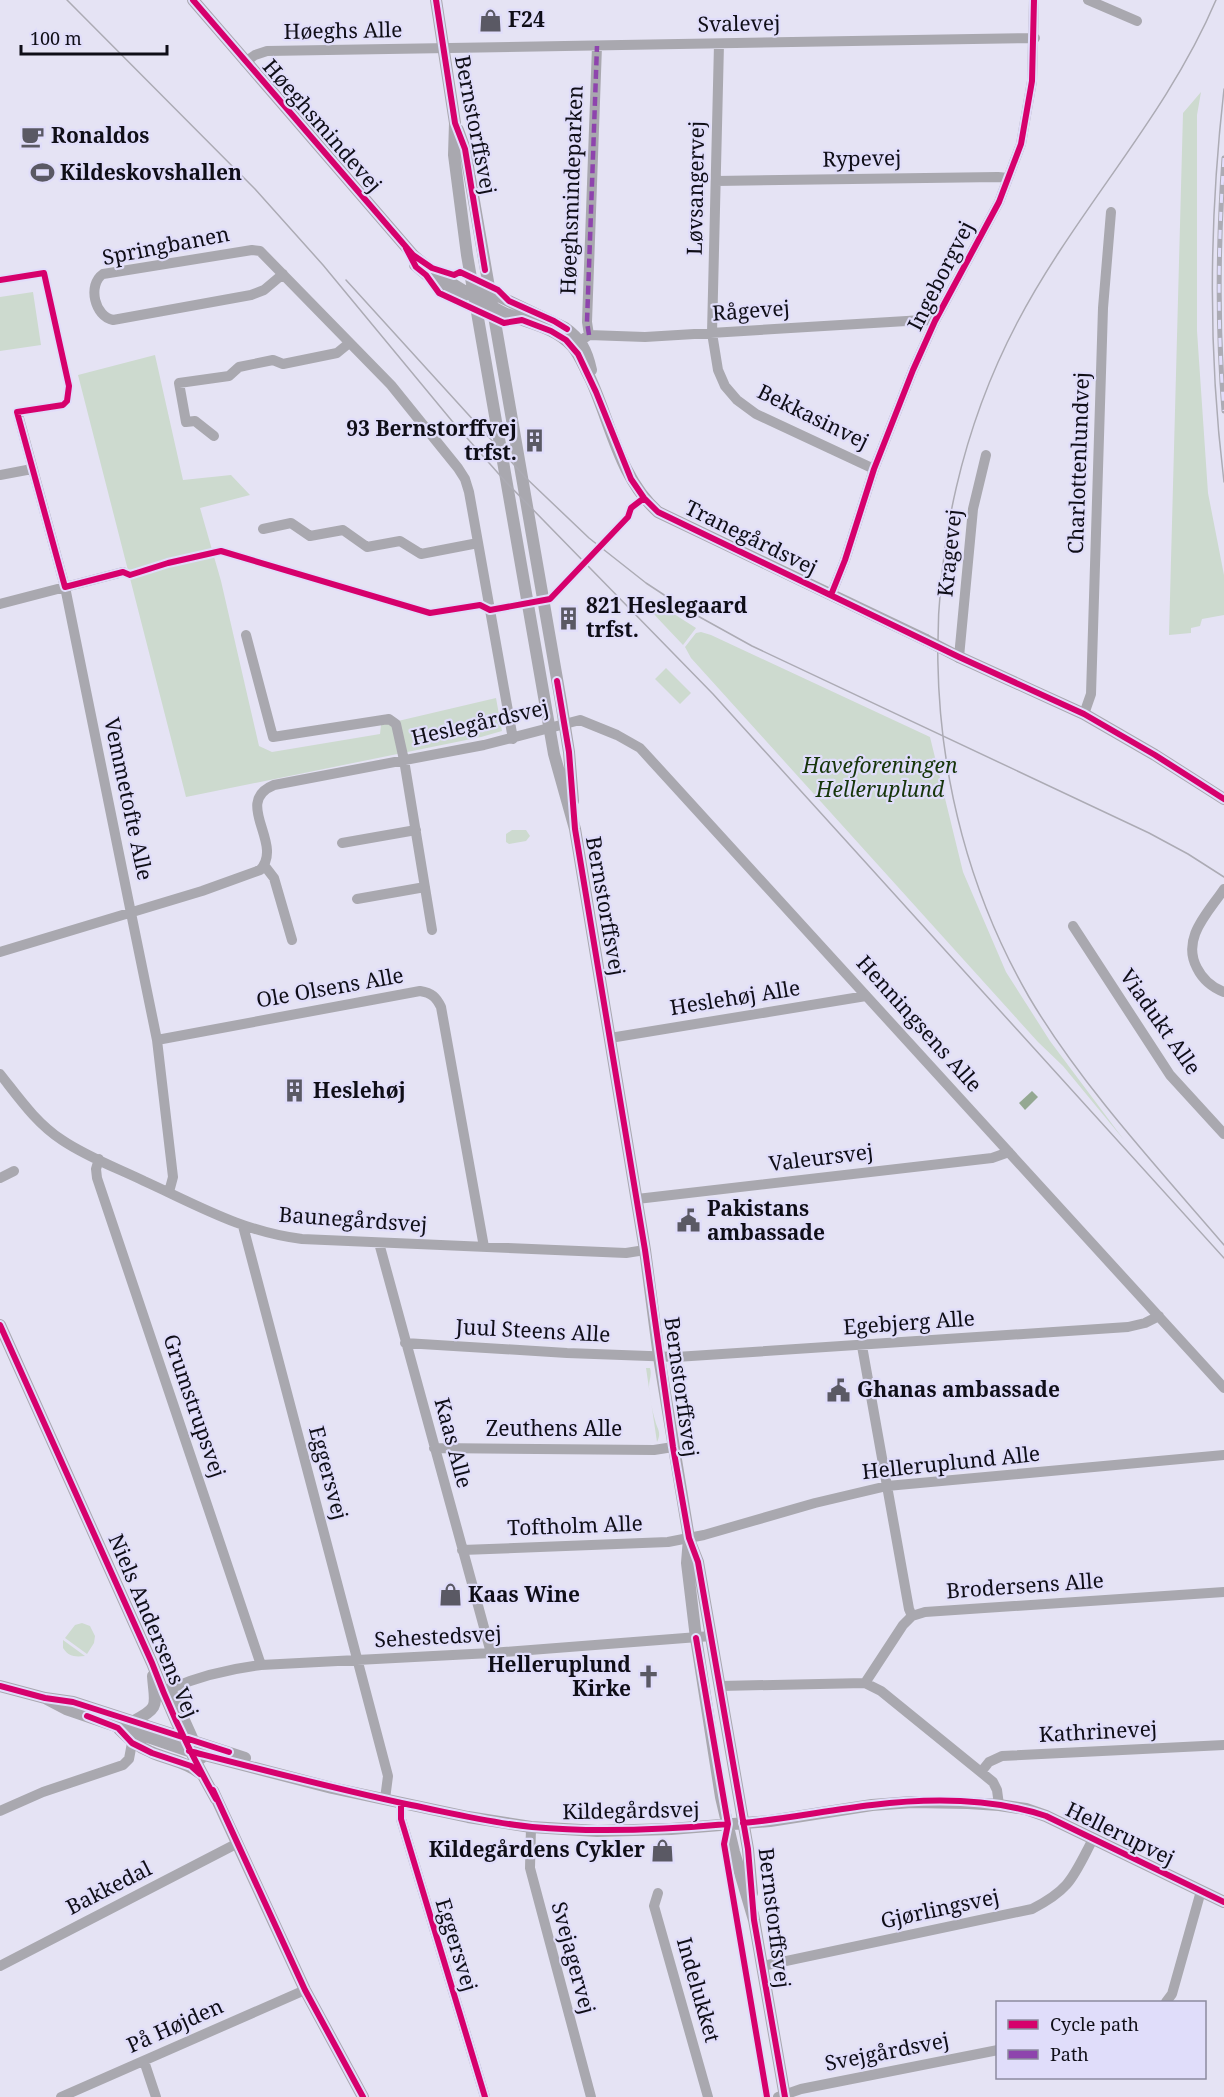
<svg xmlns="http://www.w3.org/2000/svg" width="1224" height="2097" font-family="'Noto Serif',serif">
	<style>
		.green { fill: #cddacf }
		.water { fill: #94a892 }
		.lines { fill: none; stroke-linecap: round; stroke-linejoin: round }
		.minor { stroke: #a9a8af; stroke-width: 10 }
		.tertiary { stroke: #a9a8af; stroke-width: 12 }
		.tram { stroke: #acabb4; stroke-width: 1.5 }
		.rail-casing { stroke: #acabb4; stroke-width: 5 }
		.rail { stroke: #e0ddfa; stroke-width: 3; stroke-dasharray: 9; stroke-linecap: butt }
		.tertiary-bridge { stroke: #a9a8af; stroke-width: 12 }
		.quiet { stroke: #8e44ad; stroke-width: 4.5; stroke-dasharray: 9 4.5; stroke-linecap: butt }
		.cycleway-casing { stroke: #e0ddfa; stroke-width: 10 }
		.cycleway { stroke: #d6006c; stroke-width: 6 }
		.labels { text-anchor: middle; stroke-width: 4.5; stroke-linejoin: round; paint-order: stroke }
		.poi-label { font-size: 21px; font-weight: bold; fill: #0f0e17; stroke: #e0ddfa; text-anchor: start }
		.street-label { font-size: 21px; fill: #0f0e17; stroke: #e0ddfa }
		.park-label { font-size: 21px; font-style: italic; fill: #16350a; stroke: #e0ddfa }
	</style>
	<rect width="100%" height="100%" fill="#e5e3f4"/>
	<path class="green" d="M1201,92L1197,115V331L1208,493L1224,575V615L1202,619L1200,626L1191,628V633L1169,635L1183,113Z
		M33,292L41,345L0,351V297Z
		M155,355L183,480L231,475L250,495L200,508L221,581L259,746L272,752L380,734L381,725L496,698L502,731L481,737L186,797L78,375Z
		M652,600L696,628L683,645L647,607Z
		M701,632L711,635L930,737L963,872L1006,972L1050,1041L1124,1140L1063,1066L1038,1042L691,658L685,647L696,633Z
		M666,668L691,693L680,704L655,679Z
		M512,830H526L530,836L526,841L509,844L506,842V834Z
		M646,1368H650C652,1375 649,1380 649,1387C650,1396 652,1411 655,1420C657,1429 662,1432 657,1442Z
		M82,1623L90,1626L95,1636L94,1643L87,1654L65,1638L75,1625Z
		M63,1640L85,1656C75,1657 69,1657 63,1648Z"/>
	<path class="water" d="M1032,1091L1038,1097L1025,1110L1019,1103Z"/>
	<g class="lines">
		<path class="minor" d="M1088,0L1137,21
			M719,44L712,333L718,370L725,386L737,400L756,414L874,469
			M245,62L255,55L267,51L1035,38
			M716,181L998,177L1008,178
			M283,274L264,290L251,295L113,320C95,317 87,285 103,274L252,250L260,251L391,385L458,468L465,479L469,492L513,739
			M589,335L587,322L597,46
			M574,345L589,335L645,337L923,320L935,321
			M19,418L65,587L131,913L157,1040L173,1177L169,1192
			M214,436L195,421L186,422L179,383L229,376L239,367L273,360L283,364L337,353L348,344
			M0,475L32,469
			M263,529L291,523L310,536L343,530L367,547L400,541L421,554L478,543
			M831,595L845,560L874,469L913,370L935,321L999,202L1021,144L1032,81L1034,0
			M0,604L123,572
			M246,635L273,737L389,719L396,724L404,760L432,930
			M959,657L973,509L986,455
			M1084,714L1091,694L1103,308L1111,212
			M342,843L416,830
			M264,865L274,878L292,940
			M1224,889C1208,913 1181,938 1197,968C1203,980 1211,987 1224,992
			M357,899L425,887
			M1073,926L1170,1075L1224,1134
			M0,952L202,891L260,870C285,844 232,802 274,785L484,745L580,720L617,735L640,748L1224,1388
			M610,1038L866,996
			M157,1040L420,991C432,993 436,997 441,1007L484,1247
			M0,1074C19,1098 36,1123 62,1140C87,1157 117,1168 144,1181C197,1205 243,1232 302,1239L626,1253L645,1250
			M99,1159L96,1169L97,1178L261,1665
			M0,1178L14,1171
			M637,1199L992,1158L1009,1152
			M243,1226L388,1776L385,1799
			M379,1243L491,1653
			M405,1343L567,1353L676,1357L1128,1327L1145,1323L1159,1316
			M862,1346L909,1609L912,1616
			M434,1448L654,1450L673,1447
			M462,1550L668,1542L704,1535L815,1503L887,1486L1224,1455
			M865,1683L903,1625L912,1616L925,1612L1224,1592
			M720,1686L865,1683L881,1691L993,1782L997,1790L999,1805
			M169,1689C200,1676 228,1669 261,1665L491,1653L711,1636
			M981,1772L989,1762L1002,1756L1224,1745
			M401,1803V1819L485,2097
			M0,1811L43,1792L123,1765L129,1759L132,1743
			M531,1827L530,1868L591,2097
			M658,1893L654,1906L708,2097
			M0,1966L236,1844
			M762,1966L1032,1909C1071,1889 1073,1877 1093,1839
			M1166,2002L1172,1994L1201,1891
			M144,2061L156,2097
			M61,2097L305,1990
			M778,2097L801,2089L998,2050"/>
		<path class="tertiary" d="M193,0L413,255C439,278 472,296 502,312C525,323 554,326 572,346C580,355 584,367 590,378C611,423 619,477 658,512L926,640
			M436,0L455,123L454,155L467,255L554,754L575,829L580,859L645,1250L659,1357L689,1538L687,1563L696,1638L721,1797L734,1852L754,1920
			M458,130L465,149L561,702L569,752L573,801
			M415,265L434,281L462,298
			M484,289L565,328C581,339 587,351 591,370
			M959,657L1084,714L1155,755L1224,799
			M0,1325L152,1663C170,1711 191,1755 216,1799
			M690,1542L698,1562L748,1849L752,1893
			M0,1686L45,1698L73,1702L245,1758
			M170,1689L201,1758
			M45,1698L66,1709L189,1751L332,1788L468,1817L531,1827L597,1831L671,1829L770,1821L872,1805L912,1802L968,1803L999,1805L1026,1809L1046,1816L1224,1902
			M134,1721C161,1707 155,1705 153,1676
			M119,1729C129,1739 138,1747 151,1752C168,1760 185,1761 200,1773
			M213,1791L305,1990L363,2097
			M753,1914L785,2097"/>
		<path class="tram" d="M67,0L255,189L323,265L452,421L505,481L713,694L1224,1258
			M1216,0C1166,118 1076,210 1017,323C908,531 911,793 1029,997C1081,1085 1158,1168 1224,1245
			M1224,89C1209,220 1208,352 1224,482
			M346,280L526,478L589,538L646,583L687,610L752,646L1149,833L1188,854L1224,877"/>
		<defs>
			<path id="rail" d="M1224,158C1218,242 1217,326 1224,411"/>
		</defs>
		<use href="#rail" class="rail-casing"/>
		<use href="#rail" class="rail"/>
		<path class="tertiary-bridge" d="M926,640L959,657"/>
		<path class="quiet" d="M589,335L587,322L597,46"/>
		<defs>
			<path id="cycleway" d="M193,0L413,255L432,268L454,275L460,272L498,290L509,301L554,321L567,329
				M436,0L455,123L465,149L485,270
				M406,248L416,267L426,275L439,293L504,323L522,320L551,331L566,340L578,354L596,392L631,479L644,498L658,512L959,657L1084,714L1155,755L1224,799
				M0,280L44,273L69,386L67,401L63,405L17,412L65,587L123,572L130,575L168,563L221,551L430,613L480,605L490,610L550,599L628,517L631,508L644,498
				M831,595L845,560L874,469L913,370L935,321L999,202L1021,144L1032,81L1034,0
				M557,681L569,752L575,829L645,1250L673,1447L689,1538L698,1562L748,1849L754,1920L785,2097
				M0,1325L152,1663C170,1711 191,1755 216,1799
				M696,1638L728,1824L724,1844L767,2097
				M0,1686L45,1698L73,1702L229,1752
				M87,1716L118,1728L132,1743L152,1753L191,1766L200,1774
				M189,1751C263,1770 336,1789 411,1805C451,1813 491,1823 532,1827C597,1833 662,1830 728,1824
				M213,1790L305,1990L363,2097
				M401,1803V1819L485,2097
				M743,1823C786,1819 829,1810 872,1805C928,1798 992,1798 1046,1816L1224,1902"/>
		</defs>
		<use href="#cycleway" class="cycleway-casing"/>
		<use href="#cycleway" class="cycleway"/>
	</g>
	<defs>
		<symbol id="shop-bare" viewBox="-9 -9 18 18"><path d="M-5-2.5h2.3a2.7 3.5 0 0 1 5.4 0H5L5.5 6h-11ZM-1.5-2.5h3a1.5 2.3 0 0 0-3 0Z" fill="#5a5964" stroke="#e0ddfa" stroke-width="2.5" paint-order="stroke"/></symbol>
		<symbol id="cafe-bare" viewBox="-9 -9 18 18"><path d="M-5.5-4.5H6V0H3Q3 3.5 0 3.5H-2.5Q-5.5 3.5-5.5 0ZM3-3.2v2h1.7v-2ZM-6 4.5H4V6H-6Z" fill="#5a5964" stroke="#e0ddfa" stroke-width="2.5" paint-order="stroke"/></symbol>
		<symbol id="stadium-bare" viewBox="-9 -9 18 18"><path d="M0-5a6.5 5 0 1 0 0 10a6.5 5 0 1 0 0-10ZM-3.5-1.8h7v3.6h-7Z" fill="#5a5964" stroke="#e0ddfa" stroke-width="2.5" paint-order="stroke"/></symbol>
		<symbol id="building-bare" viewBox="-9 -9 18 18"><path d="M-4-6H4V6H1V3H-1V6H-4ZM-2.5-4.3h1.7v1.8h-1.7ZM.8-4.3h1.7v1.8H.8ZM-2.5-1h1.7V.8h-1.7ZM.8-1h1.7V.8H.8Z" fill="#5a5964" stroke="#e0ddfa" stroke-width="2.5" paint-order="stroke"/></symbol>
		<symbol id="civic-bare" viewBox="-9 -9 18 18"><path d="M-.6-6.5H3V-4.5H.6V-3L4-1V1h2V6H-6V1h2V-1L-.6-3ZM-1.2 2.5V6h2.4V2.5Z" fill="#5a5964" stroke="#e0ddfa" stroke-width="2.5" paint-order="stroke"/></symbol>
		<symbol id="church-bare" viewBox="-9 -9 18 18"><path d="M-1.2-6h2.4v3.5h3.3v2.4h-3.3V6h-2.4V-.1h-3.3v-2.4h3.3Z" fill="#5a5964" stroke="#e0ddfa" stroke-width="2.5" paint-order="stroke"/></symbol>
	</defs>
	<g fill-rule="evenodd">
		<use href="#shop-bare" x="474" y="4" width="33" height="33"/>
		<use href="#cafe-bare" x="16" y="120" width="33" height="33"/>
		<use href="#stadium-bare" x="26" y="156" width="33" height="33"/>
		<use href="#building-bare" x="518" y="424" width="33" height="33"/>
		<use href="#building-bare" x="552" y="602" width="33" height="33"/>
		<use href="#building-bare" x="278" y="1074" width="33" height="33"/>
		<use href="#civic-bare" x="672" y="1204" width="33" height="33"/>
		<use href="#civic-bare" x="822" y="1374" width="33" height="33"/>
		<use href="#shop-bare" x="434" y="1578" width="33" height="33"/>
		<use href="#church-bare" x="632" y="1660" width="33" height="33"/>
		<use href="#shop-bare" x="646" y="1834" width="33" height="33"/>
	</g>
	<g class="labels">
		<g class="poi-label">
			<text x="508" y="27">F24</text>
			<text x="51" y="143">Ronaldos</text>
			<text x="60" y="180">Kildeskovshallen</text>
			<text x="517" y="436" text-anchor="end">93 Bernstorffvej<tspan x="517" dy="24">trfst.</tspan></text>
			<text x="586" y="613">821 Heslegaard<tspan x="586" dy="24">trfst.</tspan></text>
			<text x="313" y="1098">Heslehøj</text>
			<text x="707" y="1216">Pakistans<tspan x="707" dy="24">ambassade</tspan></text>
			<text x="857" y="1397">Ghanas ambassade</text>
			<text x="468" y="1602">Kaas Wine</text>
			<text x="631" y="1672" text-anchor="end">Helleruplund<tspan x="631" dy="24">Kirke</tspan></text>
			<text x="645" y="1857" text-anchor="end">Kildegårdens Cykler</text>
		</g>
		<g class="street-label">
			<text transform="translate(739 24) rotate(-1)" y="7">Svalevej</text>
			<text transform="translate(343 31) rotate(-1)" y="7">Høeghs Alle</text>
			<text transform="translate(475 125) rotate(79)" y="7">Bernstorffsvej</text>
			<text transform="translate(322 126) rotate(49)" y="7">Høeghsmindevej</text>
			<text transform="translate(862 159) rotate(-1)" y="7">Rypevej</text>
			<text transform="translate(696 188) rotate(-89)" y="7">Løvsangervej</text>
			<text transform="translate(572 190) rotate(-88)" y="7">Høeghsmindeparken</text>
			<text transform="translate(166 246) rotate(-11)" y="7">Springbanen</text>
			<text transform="translate(941 276) rotate(-63)" y="7">Ingeborgvej</text>
			<text transform="translate(751 311) rotate(-4)" y="7">Rågevej</text>
			<text transform="translate(813 417) rotate(26)" y="7">Bekkasinvej</text>
			<text transform="translate(1079 463) rotate(-88)" y="7">Charlottenlundvej</text>
			<text transform="translate(751 538) rotate(26)" y="7">Tranegårdsvej</text>
			<text transform="translate(950 553) rotate(-84)" y="7">Kragevej</text>
			<text transform="translate(480 723) rotate(-13)" y="7">Heslegårdsvej</text>
			<text transform="translate(128 799) rotate(78)" y="7">Vemmetofte Alle</text>
			<text transform="translate(605 906) rotate(80)" y="7">Bernstorffsvej</text>
			<text transform="translate(330 988) rotate(-10)" y="7">Ole Olsens Alle</text>
			<text transform="translate(735 998) rotate(-9)" y="7">Heslehøj Alle</text>
			<text transform="translate(1160 1022) rotate(55)" y="7">Viadukt Alle</text>
			<text transform="translate(919 1024) rotate(48)" y="7">Henningsens Alle</text>
			<text transform="translate(821 1158) rotate(-7)" y="7">Valeursvej</text>
			<text transform="translate(353 1220) rotate(4)" y="7">Baunegårdsvej</text>
			<text transform="translate(909 1323) rotate(-4)" y="7">Egebjerg Alle</text>
			<text transform="translate(533 1331) rotate(3)" y="7">Juul Steens Alle</text>
			<text transform="translate(681 1387) rotate(82)" y="7">Bernstorffsvej</text>
			<text transform="translate(194 1406) rotate(71)" y="7">Grumstrupsvej</text>
			<text x="554" y="1436">Zeuthens Alle</text>
			<text transform="translate(453 1443) rotate(75)" y="7">Kaas Alle</text>
			<text transform="translate(951 1463) rotate(-6)" y="7">Helleruplund Alle</text>
			<text transform="translate(328 1473) rotate(75)" y="7">Eggersvej</text>
			<text transform="translate(575 1526) rotate(-2)" y="7">Toftholm Alle</text>
			<text transform="translate(1025 1586) rotate(-4)" y="7">Brodersens Alle</text>
			<text transform="translate(153 1626) rotate(67)" y="7">Niels Andersens Vej</text>
			<text transform="translate(438 1637) rotate(-3)" y="7">Sehestedsvej</text>
			<text transform="translate(1098 1732) rotate(-3)" y="7">Kathrinevej</text>
			<text transform="translate(631 1811) rotate(-1)" y="7">Kildegårdsvej</text>
			<text transform="translate(1120 1834) rotate(26)" y="7">Hellerupvej</text>
			<text transform="translate(109 1888) rotate(-27)" y="7">Bakkedal</text>
			<text transform="translate(940 1909) rotate(-12)" y="7">Gjørlingsvej</text>
			<text transform="translate(774 1918) rotate(83)" y="7">Bernstorffsvej</text>
			<text transform="translate(456 1945) rotate(73)" y="7">Eggersvej</text>
			<text transform="translate(573 1958) rotate(75)" y="7">Svejagervej</text>
			<text transform="translate(698 1990) rotate(74)" y="7">Indelukket</text>
			<text transform="translate(175 2026) rotate(-24)" y="7">På Højden</text>
			<text transform="translate(887 2052) rotate(-11)" y="7">Svejgårdsvej</text>
		</g>
		<g class="park-label">
			<text x="880" y="773">Haveforeningen<tspan x="880" dy="24">Helleruplund</tspan></text>
		</g>
	</g>
	<rect x="996" y="2001" width="210" height="78" fill="#e0ddfa" stroke="#8c8a9f" stroke-width="1.5"/>
	<rect x="1008" y="2020" width="30" height="9" fill="#d6006c" stroke="#8c8a9f" stroke-width="1.5"/>
	<text x="1050" y="2031" font-size="18" fill="#0f0e17">Cycle path</text>
	<rect x="1008" y="2050" width="30" height="9" fill="#8e44ad" stroke="#8c8a9f" stroke-width="1.5"/>
	<text x="1050" y="2061" font-size="18" fill="#0f0e17">Path</text>
	<path d="M21 45v9h146v-9" fill="none" stroke="#0f0e17" stroke-width="3"/>
	<text x="30" y="45" font-size="18" fill="#0f0e17" stroke="#e0ddfa" stroke-width="4.5" paint-order="stroke">100 m</text>
</svg>
